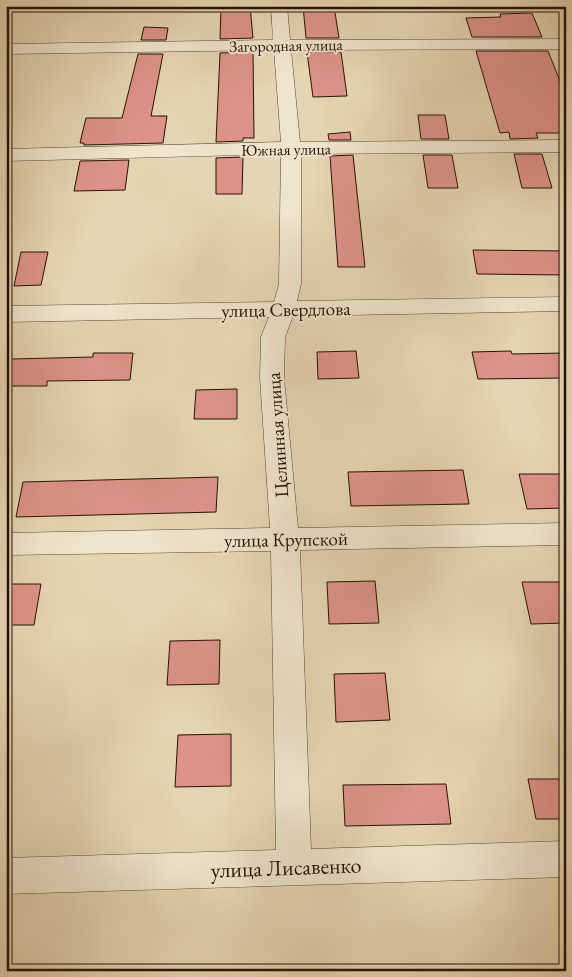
<svg xmlns="http://www.w3.org/2000/svg" width="572" height="977" font-family="'EB Garamond',serif">
	<style>
		.building { fill: #de9389; stroke: #251108 }
		.lines { fill: none; stroke-linecap: round; stroke-linejoin: round }
		.minor-casing { stroke: #554232; stroke-width: 1 }
		.minor { fill: #efe4cd; fill-rule: evenodd }
		.labels { text-anchor: middle; stroke-width: 4; stroke-linejoin: round; paint-order: stroke }
		.far-street-label { font-size: 16px; fill: #251108; stroke: #efe4cd }
		.street-label { font-size: 19px; fill: #251108; stroke: #efe4cd }
		.near-street-label { font-size: 22px; fill: #251108; stroke: #efe4cd }
	</style>
	<rect width="100%" height="100%" fill="#e6d5b2"/>
	<filter id="stains"><feTurbulence type="fractalNoise" baseFrequency=".004" numOctaves="4"/><feColorMatrix values="0 0 0 0 .2 0 0 0 0 .09 0 0 0 0 .02 0 0 0 .5 -.17"/></filter>
	<radialGradient id="worn" r=".72"><stop offset=".6" stop-color="#630" stop-opacity="0"/><stop offset="1" stop-color="#630" stop-opacity=".3"/></radialGradient>
	<path class="building" d="M221,6H250L253,38L220,39Z
		M303,6H334L339,38H306Z
		M532,13L542,37H472L466,18L501,17L500,14Z
		M144,27L168,28L166,40H141Z
		M476,51H548L566,96V133H536L538,138L510,139L509,132L500,133Z
		M253,52L254,138H243V141L216,142L220,53Z
		M307,52H341L347,96L313,97Z
		M138,54H163L151,116H167L163,143L84,145V143H80L86,118H122Z
		M418,115H445L449,139H421Z
		M350,132L351,140H329L328,134Z
		M514,154H542L552,188H522Z
		M353,155L365,267H338L330,156Z
		M423,155H452L458,188H428Z
		M243,157L242,194H216V158Z
		M129,160L125,190L74,191L80,161Z
		M473,250L566,251V275L477,274Z
		M21,252H48L41,285L14,286Z
		M356,351L359,378L318,379L317,352Z
		M511,351L512,354L566,353V378L478,379L472,352Z
		M93,353H133L130,380L47,381V386H6L12,359L93,357Z
		M237,389V419H194L196,390Z
		M463,470L469,504L351,506L348,472Z
		M519,474H563L566,486V508L527,509Z
		M218,477L216,512L16,517L23,482Z
		M375,581L379,623L329,624L327,582Z
		M522,582H566V623L531,624Z
		M6,584H41L34,625H6Z
		M220,640L219,684L167,685L170,641Z
		M385,673L390,720L336,722L334,674Z
		M231,734V786L175,787L178,735Z
		M528,779H566V819H536Z
		M446,784L451,824L345,826L343,785Z"/>
	<g class="lines">
		<defs>
			<path id="minor" d="M271,6H287L290,40L566,39V49L291,50L300,142L566,140V152L301,154V284L297,301L566,297V311L293,316L285,337L284,378L298,528L566,523V545L300,550L311,849L566,841V877L6,894V858L276,850L271,551L6,555V533L270,528L260,378L261,337L269,317L6,322V306L274,302L279,284L281,154L6,161V149L281,142L274,50L6,54V44L273,40Z"/>
		</defs>
		<use href="#minor" class="minor-casing"/>
		<use href="#minor" class="minor"/>
	</g>
	<g class="labels">
		<g class="far-street-label">
			<text transform="translate(286 45) rotate(-1)" y="6">Загородная улица</text>
			<text transform="translate(286 149) rotate(-1)" y="6">Южная улица</text>
		</g>
		<g class="street-label">
			<text transform="translate(286 309) rotate(-1)" y="7">улица Свердлова</text>
			<text transform="translate(277 435) rotate(-94)" y="7">Целинная улица</text>
			<text transform="translate(286 539) rotate(-1)" y="7">улица Крупской</text>
		</g>
		<g class="near-street-label">
			<text transform="translate(286 867) rotate(-2)" y="8">улица Лисавенко</text>
		</g>
	</g>
	<rect width="572" height="977" fill="none" stroke="#e6d5b2" stroke-width="25"/>
	<rect x="8" y="8" width="557" height="962" fill="none" stroke="#251108" stroke-width="2.5"/>
	<rect x="12" y="12" width="547" height="952" fill="none" stroke="#251108"/>
	<rect width="100%" height="100%" filter="url(#stains)"/>
	<rect width="100%" height="100%" fill="url(#worn)"/>
</svg>
